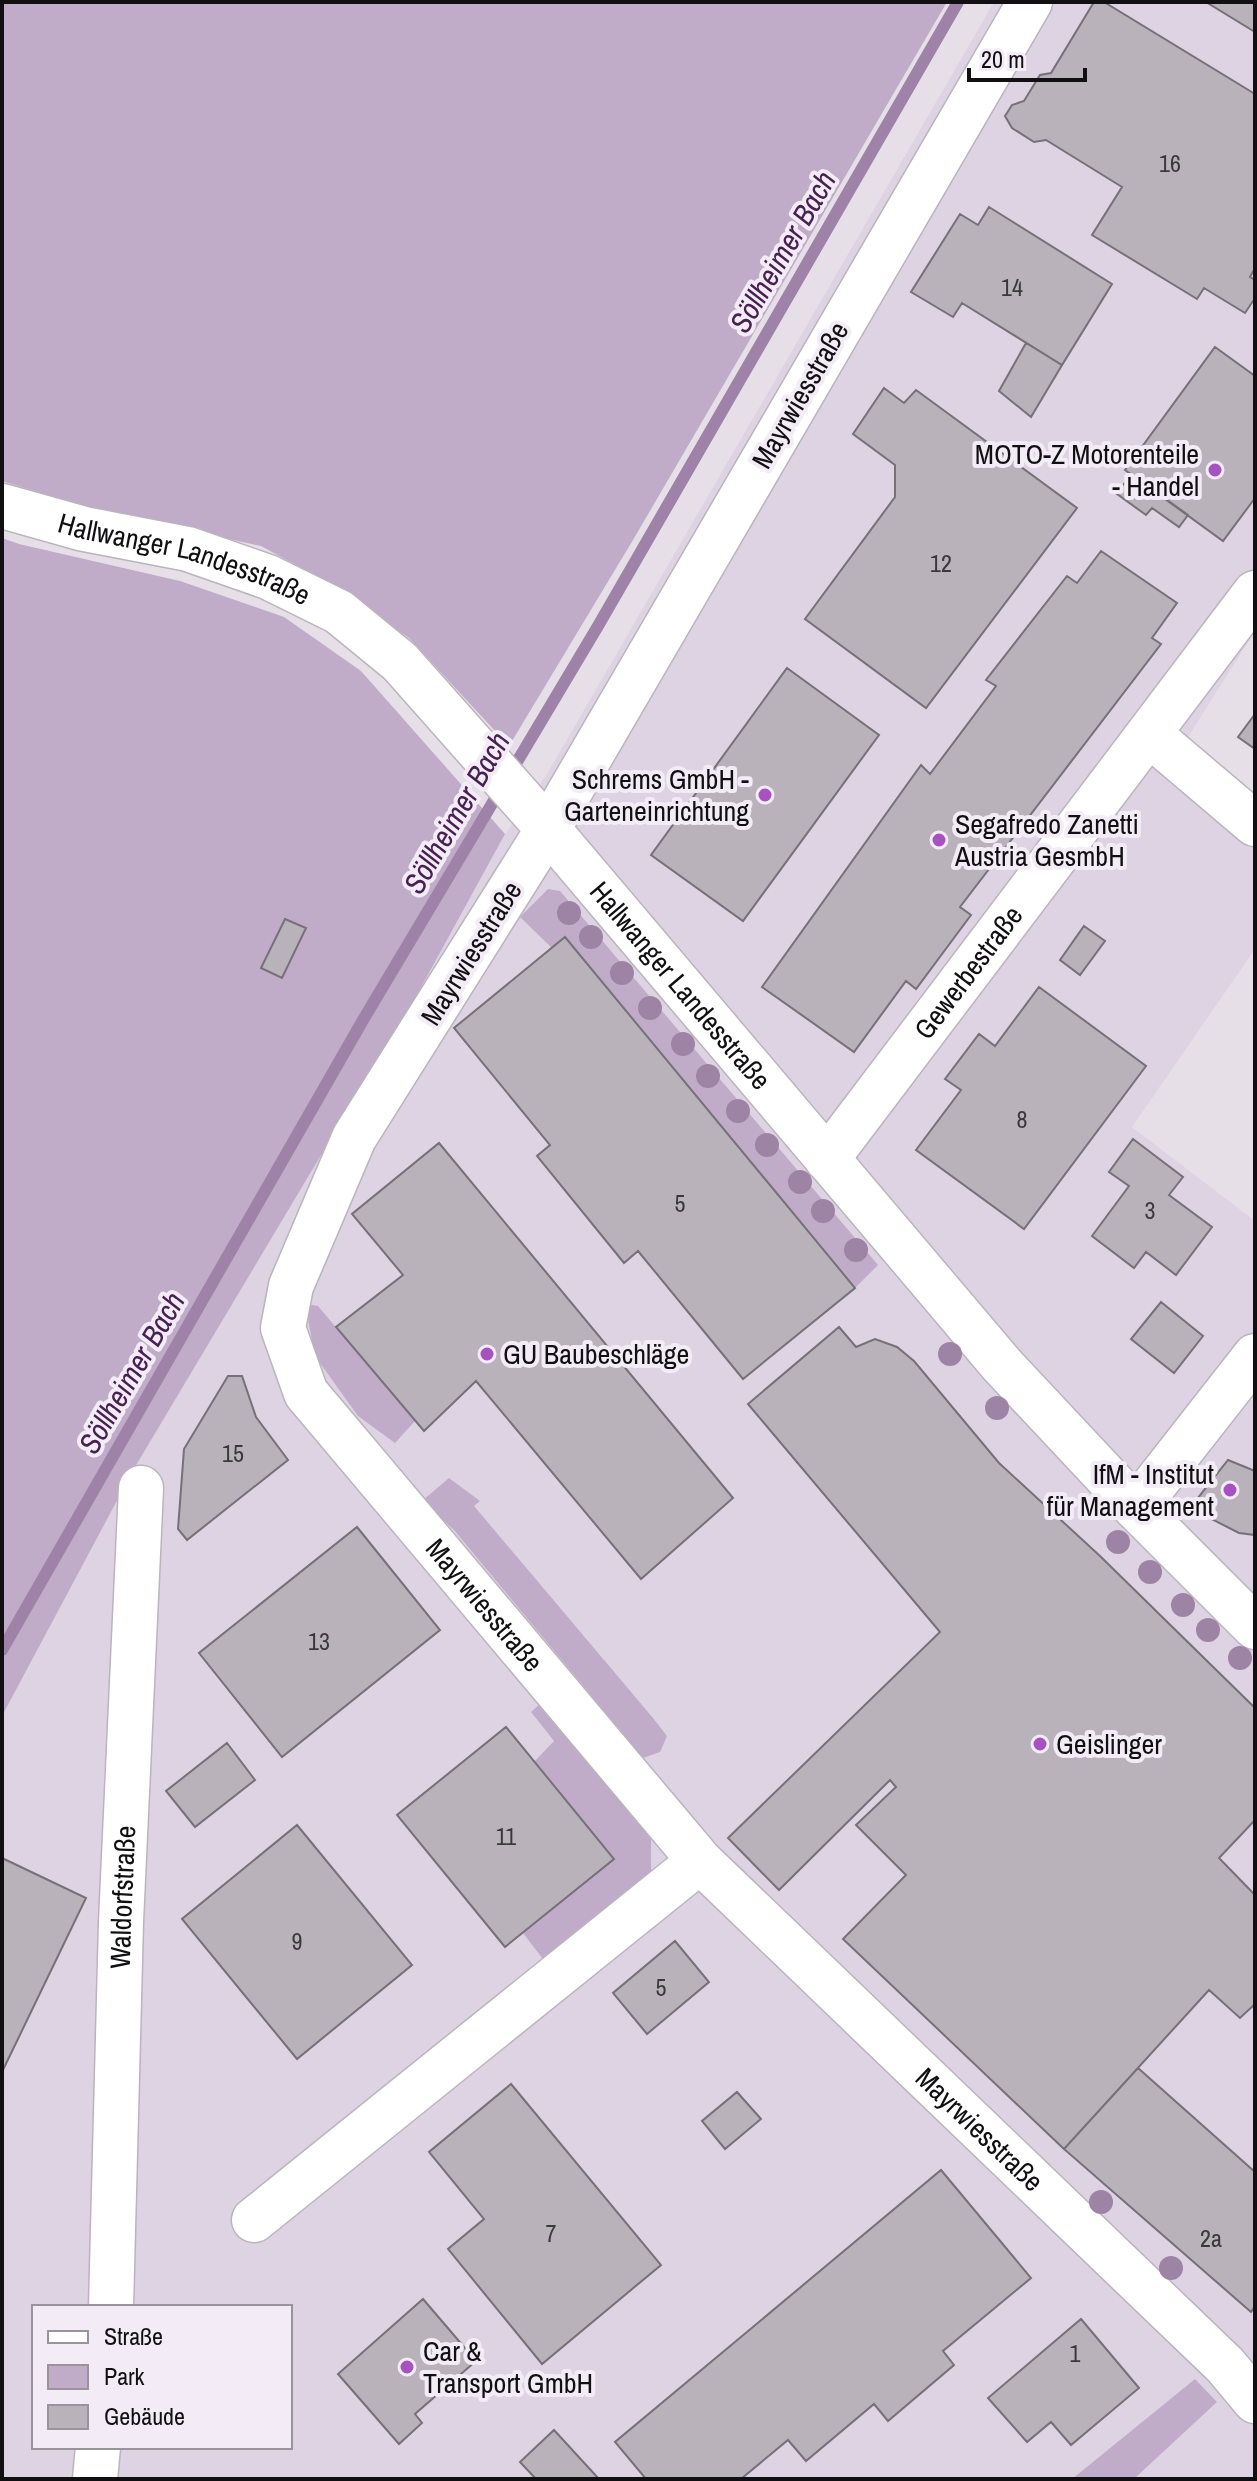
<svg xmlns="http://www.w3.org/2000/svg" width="1257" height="2481" font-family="'Archivo Narrow',sans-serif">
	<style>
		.built { fill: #ded3e2; fill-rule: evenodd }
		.green { fill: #c0abc8 }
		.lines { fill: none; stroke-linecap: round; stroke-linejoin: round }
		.stream { stroke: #9e82a8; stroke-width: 12 }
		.building { fill: #b9b2bb; stroke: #767079; stroke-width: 2 }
		.minor-casing { stroke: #bbb4bd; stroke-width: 47 }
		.minor { stroke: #fff; stroke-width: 44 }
		.tree { fill: #9d84a4 }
		.poi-dot { fill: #a752c1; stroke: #f3ecf6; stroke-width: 3 }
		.labels { text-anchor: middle; stroke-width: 8; stroke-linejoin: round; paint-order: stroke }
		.number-label { font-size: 24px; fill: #3b383c }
		.street-label { font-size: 28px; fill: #110f12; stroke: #f3ecf6 }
		.poi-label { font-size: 28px; fill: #110f12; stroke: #f3ecf6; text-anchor: start }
		.water-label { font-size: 30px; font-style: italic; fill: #472152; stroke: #f3ecf6 }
	</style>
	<rect width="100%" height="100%" fill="#e6dfe8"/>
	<path class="built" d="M994,2H1255V631L1171,764L1255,835V949L1132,1127L1255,1221V2479H1134L1217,2402L1195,2379L1072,2479H2V1716L135,1467L419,991L505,834L547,774ZM34,2307H290V2447H34Z"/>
	<path class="green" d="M2,2H947L633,540L509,746L409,638L329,583L261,546L91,508L2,481Z
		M2,538L19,544L180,581L284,617L361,671L505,834L419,991L135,1467L2,1716Z
		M548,889L560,891L878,1265L855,1288L566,937L552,948L520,917Z
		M305,1304L318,1306L415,1421L395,1443L358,1416L315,1356Z
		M449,1478L480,1501L474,1506L653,1718L667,1736L660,1752L643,1758L454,1530L422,1501Z
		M540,1704L651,1839V1875L546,1963L523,1933L614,1859L534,1762L554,1741L531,1712Z
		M1195,2379L1217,2402L1134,2479H1072Z"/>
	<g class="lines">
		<path class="stream" d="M2,1650L363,1020L598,626L958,2"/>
	</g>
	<path class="building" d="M1094,2H1104L1255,94V268L1250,277L1255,280V298L1245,313L1204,288L1197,299L1092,235L1122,187L1046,140L1034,142L1012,128L1005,116L1012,105L1024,101L1040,75L1051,73Z
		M1206,2H1255V32Z
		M989,207L1112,284L1062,365L962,303L953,317L911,292L960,214L978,225Z
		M1026,343L1062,365L1031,417L999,391Z
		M1215,347L1255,376V498L1223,541L1125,470Z
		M884,388L904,403L916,390L1077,508L926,708L805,619L895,497V465L853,434Z
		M1131,474L1188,515L1179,527L1152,508L1146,515L1117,494Z
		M1101,551L1177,603L1152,638L1161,644L960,907L971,915L916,989L906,981L854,1052L762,987L921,765L930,774L996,686L986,680L1067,576L1077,583Z
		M787,668L879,735L743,921L651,855Z
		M1255,714V749L1238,737Z
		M285,919L306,928L282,978L261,968Z
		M1084,926L1105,941L1080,975L1060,960Z
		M565,937L855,1288L743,1379L638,1251L624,1263L537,1156L550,1145L454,1028Z
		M1039,987L1146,1066L1024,1229L916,1150L961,1090L945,1079L979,1034L995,1046Z
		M1133,1139L1183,1177L1169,1195L1212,1227L1176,1275L1146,1252L1134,1268L1092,1236L1129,1186L1109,1172Z
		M439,1143L733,1498L641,1579L476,1381L424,1431L336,1327L403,1275L352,1214Z
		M1161,1302L1203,1336L1174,1373L1131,1339Z
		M839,1327L856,1347L875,1339L897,1347L914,1361L999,1463L1100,1556L1255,1708V1820L1219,1858L1255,1895V2004L1240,2018L1209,1990L1064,2149L843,1939L906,1875L856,1825L896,1787L890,1780L779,1890L728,1838L940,1632L748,1404Z
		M228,1376H242L256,1417L288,1460L187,1540L178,1529L184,1449Z
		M1228,1460L1255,1471V1535L1239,1533L1190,1508Z
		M357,1527L440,1630L282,1757L199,1653Z
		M506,1727L614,1859L505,1947L397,1815Z
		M227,1743L255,1780L195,1827L166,1791Z
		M297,1825L412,1965L297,2059L182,1919Z
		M2,1858L86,1898L2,2072Z
		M675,1941L709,1982L647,2034L613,1993Z
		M1138,2068L1255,2172V2306L1251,2312L1064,2149Z
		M511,2084L661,2265L542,2364L448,2249L484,2219L429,2152Z
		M737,2092L761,2119L725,2149L702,2121Z
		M941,2170L1031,2278L943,2351L954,2365L888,2421L874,2404L806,2461L788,2440L741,2479H646L615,2442Z
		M423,2299L476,2361L415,2414L422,2423L399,2444L338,2374Z
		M1081,2319L1139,2388L1071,2445L1051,2422L1027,2442L988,2398Z
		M554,2430L599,2479H536L520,2462Z"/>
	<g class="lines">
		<defs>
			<g id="minor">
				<path id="s1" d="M1030,2L548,829L354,1138L291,1286L283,1328L306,1393L700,1861L1225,2365L1255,2401"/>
				<path id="s2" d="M2,506L84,529L188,549L268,577L339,612L400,662L548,829L1002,1365L1136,1508L1255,1627"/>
				<path d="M1149,734L1255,824"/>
				<path id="s3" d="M827,1159L1255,593"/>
				<path d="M1136,1508L1255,1356"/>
				<path d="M254,2220L700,1861"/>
				<path id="s4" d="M111,2307L121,1922L141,1488"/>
				<path d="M95,2479L98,2447"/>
			</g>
		</defs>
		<use href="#minor" class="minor-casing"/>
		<use href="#minor" class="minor"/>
	</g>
	<g class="tree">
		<circle cx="569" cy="913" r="12"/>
		<circle cx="591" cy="937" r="12"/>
		<circle cx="622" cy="973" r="12"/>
		<circle cx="650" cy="1008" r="12"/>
		<circle cx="683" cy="1044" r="12"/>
		<circle cx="708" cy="1076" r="12"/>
		<circle cx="738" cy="1111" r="12"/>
		<circle cx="767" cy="1145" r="12"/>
		<circle cx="800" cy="1182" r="12"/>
		<circle cx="823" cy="1211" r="12"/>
		<circle cx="856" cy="1250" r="12"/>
		<circle cx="950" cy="1354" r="12"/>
		<circle cx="997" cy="1408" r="12"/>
		<circle cx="1118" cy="1542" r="12"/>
		<circle cx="1150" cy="1572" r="12"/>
		<circle cx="1183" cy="1605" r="12"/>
		<circle cx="1208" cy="1630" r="12"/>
		<circle cx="1240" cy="1658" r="12"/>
		<circle cx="1101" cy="2202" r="12"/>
		<circle cx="1171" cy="2268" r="12"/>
	</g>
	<g class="poi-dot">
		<circle cx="1215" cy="470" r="8"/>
		<circle cx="765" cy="795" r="8"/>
		<circle cx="939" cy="840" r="8"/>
		<circle cx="487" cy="1354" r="8"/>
		<circle cx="1230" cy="1490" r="8"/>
		<circle cx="1040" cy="1744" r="8"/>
		<circle cx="407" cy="2367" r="8"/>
	</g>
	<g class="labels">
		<g class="number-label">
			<text x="1170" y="172">16</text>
			<text x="1012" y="296">14</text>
			<text x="941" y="572">12</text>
			<text x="1022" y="1128">8</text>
			<text x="680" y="1212">5</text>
			<text x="1150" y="1219">3</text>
			<text x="233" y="1462">15</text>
			<text x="319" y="1650">13</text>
			<text x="506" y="1845">11</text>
			<text x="297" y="1950">9</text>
			<text x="661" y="1996">5</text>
			<text x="551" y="2242">7</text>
			<text x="1211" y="2247">2a</text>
			<text x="1075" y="2362">1</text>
		</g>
		<g class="street-label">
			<text transform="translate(800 395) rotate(-60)" y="10">Mayrwiesstraße</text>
			<text dy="10" stroke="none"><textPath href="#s2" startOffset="190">Hallwanger Landesstraße</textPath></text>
			<text transform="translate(471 953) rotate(-58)" y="10">Mayrwiesstraße</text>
			<text dy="10" stroke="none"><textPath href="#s3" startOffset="234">Gewerbestraße</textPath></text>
			<text dy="10" stroke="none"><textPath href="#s2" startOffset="862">Hallwanger Landesstraße</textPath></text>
			<text dy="10" stroke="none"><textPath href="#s1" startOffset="1872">Mayrwiesstraße</textPath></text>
			<text dy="10" stroke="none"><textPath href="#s4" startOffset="410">Waldorfstraße</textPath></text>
			<text dy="10" stroke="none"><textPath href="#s1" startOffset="2594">Mayrwiesstraße</textPath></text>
		</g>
		<g class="poi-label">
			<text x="1199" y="464" text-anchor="end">MOTO-Z Motorenteile<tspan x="1199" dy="32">- Handel</tspan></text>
			<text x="749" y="789" text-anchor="end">Schrems GmbH -<tspan x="749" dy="32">Garteneinrichtung</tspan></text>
			<text x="955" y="834">Segafredo Zanetti<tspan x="955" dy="32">Austria GesmbH</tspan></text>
			<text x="503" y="1364">GU Baubeschläge</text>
			<text x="1214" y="1484" text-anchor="end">IfM - Institut<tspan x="1214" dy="32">für Management</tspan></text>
			<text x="1056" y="1754">Geislinger</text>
			<text x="423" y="2361">Car &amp;<tspan x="423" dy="32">Transport GmbH</tspan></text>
		</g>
		<g class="water-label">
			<text transform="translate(783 252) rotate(-60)" y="10">Söllheimer Bach</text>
			<text transform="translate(457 813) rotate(-60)" y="10">Söllheimer Bach</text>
			<text transform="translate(132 1373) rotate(-60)" y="10">Söllheimer Bach</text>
		</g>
	</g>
	<rect width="1257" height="2481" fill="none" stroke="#110f12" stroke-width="8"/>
	<rect x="32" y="2305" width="260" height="144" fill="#f3ecf6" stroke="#99949b" stroke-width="2"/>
	<rect x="48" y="2331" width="40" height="12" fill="#ffffff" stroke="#99949b" stroke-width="2"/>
	<text x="104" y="2345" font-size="24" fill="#110f12">Straße</text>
	<rect x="48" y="2365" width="40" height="24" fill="#c0abc8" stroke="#99949b" stroke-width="2"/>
	<text x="104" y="2385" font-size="24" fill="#110f12">Park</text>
	<rect x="48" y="2405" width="40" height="24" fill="#b9b2bb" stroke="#99949b" stroke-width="2"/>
	<text x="104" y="2425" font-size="24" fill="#110f12">Gebäude</text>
	<path d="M969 68v12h116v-12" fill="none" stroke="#110f12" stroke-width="4"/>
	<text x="981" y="68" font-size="24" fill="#110f12" stroke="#f3ecf6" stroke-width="6" paint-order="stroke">20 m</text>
</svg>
